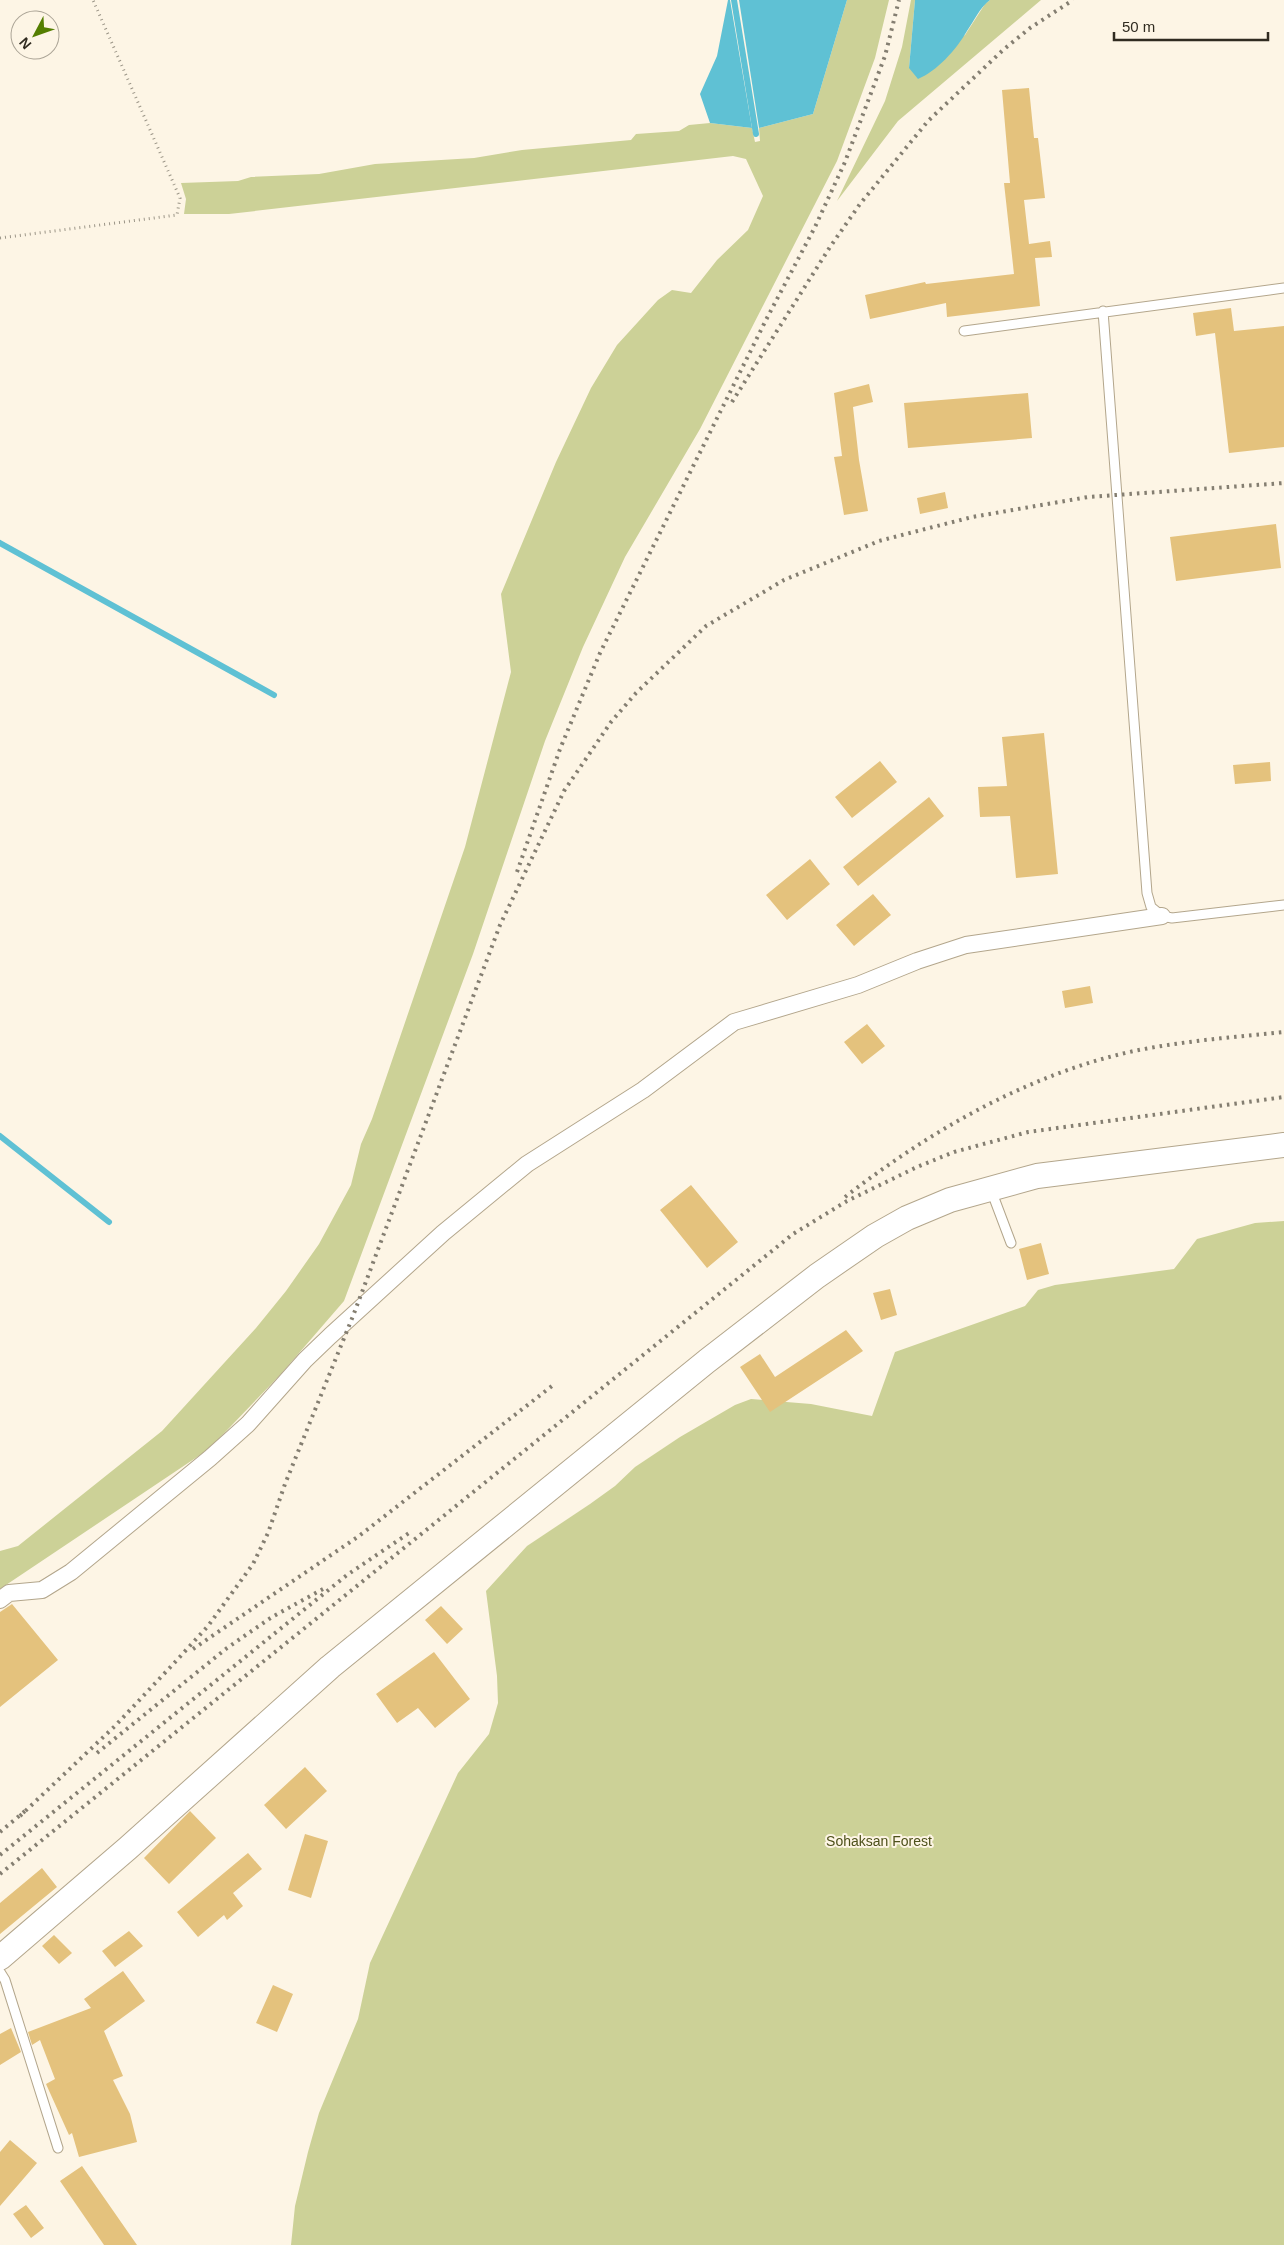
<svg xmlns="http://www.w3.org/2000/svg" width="1284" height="2245" font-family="Arial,sans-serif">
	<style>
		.green { fill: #ccd197 }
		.water { fill: #5fc1d4 }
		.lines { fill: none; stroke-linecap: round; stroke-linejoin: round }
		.stream { stroke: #5fc1d4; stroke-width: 6 }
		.building { fill: #e4c27d }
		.lane-casing { stroke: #b3a68c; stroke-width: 11 }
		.street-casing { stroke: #b3a68c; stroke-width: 18 }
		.secondary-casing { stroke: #b3a68c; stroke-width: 26 }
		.path { stroke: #9b9587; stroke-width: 3; stroke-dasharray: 1 4; stroke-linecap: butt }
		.lane { stroke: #fff; stroke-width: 9 }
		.street { stroke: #fff; stroke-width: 16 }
		.secondary { stroke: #fff; stroke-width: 24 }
		.rail { stroke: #847e71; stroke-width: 4; stroke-dasharray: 2.5 5; stroke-linecap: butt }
		.labels { text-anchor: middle; stroke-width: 4; stroke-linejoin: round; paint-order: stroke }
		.park-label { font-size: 14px; fill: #4d501a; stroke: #fdf5e5 }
	</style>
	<rect width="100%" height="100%" fill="#fdf5e5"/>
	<path class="green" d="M847,0H889L875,58L837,161L700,429L625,557L583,647L545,741L473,954L344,1301L280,1375L209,1449L0,1589V1551L18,1546L162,1431L256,1328L286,1291L319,1244L351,1185L361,1144L372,1119L465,847L511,672L501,594L556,462L591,388L617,345L658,300L672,290L691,293L717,260L748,230L763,196L746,159L733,156L229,214H184L186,199L181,183L238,181L251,177L319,174L375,164L474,158L522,150L631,140L636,134L679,131L689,125L710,123L752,128L755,142L760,141L759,128L813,114Z
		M911,0H915L909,68L965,35L985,4L990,0H1041L898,121L837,201L885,101L902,47Z
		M1284,1221V2245H291L295,2206L308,2152L319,2113L358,2019L370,1963L458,1773L489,1734L498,1703L497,1676L486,1591L527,1546L590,1504L615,1486L635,1467L680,1437L735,1405L751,1399L811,1404L872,1416L895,1352L1025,1306L1038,1290L1055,1285L1174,1269L1197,1239L1255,1223Z"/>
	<path class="water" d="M728,0H730L752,128L710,123L700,94L717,56Z
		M739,0H847L813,114L759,128Z
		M915,0H990C980,7 974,21 967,31C956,50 937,71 918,79L909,68Z"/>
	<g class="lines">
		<path class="stream" d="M734,0L756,134
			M0,543L274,695
			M0,1136L109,1222"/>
	</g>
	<path class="building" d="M1029,88L1034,138H1038L1045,198L1024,200L1029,244L1050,241L1052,257L1035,258L1040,306L947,317L946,303L870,319L865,295L925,282L926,284L1014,274L1004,183H1010L1002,90Z
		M1231,308L1234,331L1284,326V447L1229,453L1215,333L1196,336L1193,313Z
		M869,384L873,402L853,407L859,460L868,511L844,515L834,457L842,456L834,393Z
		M1028,393L1032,438L908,448L904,403Z
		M945,492L948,508L920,514L917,498Z
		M1276,524L1281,568L1176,581L1170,537Z
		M1044,733L1058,874L1016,878L1010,816L980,817L978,787L1007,786L1002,737Z
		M880,761L897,782L852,818L835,797Z
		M1270,762L1271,781L1235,784L1233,765Z
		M929,797L944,816L858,886L843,867Z
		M810,859L830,884L787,920L766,895Z
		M873,894L891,915L854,946L836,925Z
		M1090,986L1093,1003L1065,1008L1062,991Z
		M867,1024L885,1046L862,1064L844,1042Z
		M691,1185L738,1242L707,1268L660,1210Z
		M1041,1243L1049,1274L1027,1280L1019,1249Z
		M890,1289L897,1315L881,1320L873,1293Z
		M846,1330L863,1351L770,1412L740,1367L760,1354L775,1377Z
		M12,1604L58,1660L0,1707V1612Z
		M441,1606L463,1629L447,1644L425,1620Z
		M434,1652L470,1699L435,1728L418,1708L397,1723L376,1694Z
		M305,1767L327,1791L286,1829L264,1805Z
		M190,1811L216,1838L169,1884L144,1858Z
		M305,1834L328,1841L311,1898L288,1890Z
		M248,1853L262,1869L233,1893L243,1906L227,1920L224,1915L198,1937L177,1912Z
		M42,1868L57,1887L0,1934V1903Z
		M129,1931L143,1946L115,1967L102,1951Z
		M54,1935L72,1953L59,1964L42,1946Z
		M123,1971L145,2001L104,2031L123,2076L113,2080L130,2114L137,2142L79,2157L72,2133L69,2135L46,2084L55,2079L40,2040L32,2045L28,2032L91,2008L84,1999Z
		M273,1985L293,1994L277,2032L256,2023Z
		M11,2028L21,2052L0,2065V2034Z
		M10,2140L37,2163L0,2206V2152Z
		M82,2166L137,2245H104L60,2181Z
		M26,2205L44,2228L31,2238L13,2214Z"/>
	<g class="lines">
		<defs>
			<path id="lane" d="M1103,311L1147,893L1151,907L1162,916L1172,918L1284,905
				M964,331L1284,288
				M991,1190L1011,1243
				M0,1972L5,1980L58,2148"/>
			<path id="street" d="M0,1600L9,1593L42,1590L71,1572L210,1458L248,1424L305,1360L330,1336L443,1233L527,1164L643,1090L734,1022L858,985L917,961L966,945L1162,916"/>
			<path id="secondary" d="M0,1958L128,1848L330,1667L707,1361L817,1276L875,1236L907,1218L950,1200L1037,1176L1284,1145"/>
		</defs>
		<use href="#lane" class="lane-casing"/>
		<use href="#street" class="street-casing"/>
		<use href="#secondary" class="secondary-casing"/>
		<path class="path" d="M0,238L177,215L180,198L93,0"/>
		<use href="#lane" class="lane"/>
		<use href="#street" class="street"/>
		<use href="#secondary" class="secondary"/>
		<path class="rail" d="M732,402L830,247L860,204L928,121L1003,50L1030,28L1073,0
			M517,872L560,749L600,653L767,318L815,227L845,162L885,56L899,0
			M845,1197C930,1131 1028,1074 1134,1051C1183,1041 1234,1037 1284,1032
			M193,1649L359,1536L552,1386
			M97,1753L227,1648L272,1617L323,1589
			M20,1816L115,1726L177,1660L208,1626L253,1564L268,1533L285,1484L353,1316L500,925L564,791L611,722L636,693L706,626L784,580L879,541L972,517L1088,497L1284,483
			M0,1832L25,1811
			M0,1855L347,1575L412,1531
			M0,1874L793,1234L847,1201L917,1167L954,1152L1028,1132L1284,1097"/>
	</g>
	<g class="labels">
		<g class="park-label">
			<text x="879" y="1846">Sohaksan Forest</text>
		</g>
	</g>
	<g transform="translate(35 35) rotate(229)"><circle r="24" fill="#fdf5e5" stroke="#aba496"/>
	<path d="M0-4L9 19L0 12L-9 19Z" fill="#547e00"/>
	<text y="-8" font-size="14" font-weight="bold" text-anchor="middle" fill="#302b20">N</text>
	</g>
	<path d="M1114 32v8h154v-8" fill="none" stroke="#302b20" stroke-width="2.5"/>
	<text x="1122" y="32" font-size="15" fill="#302b20" stroke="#fdf5e5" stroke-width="4" paint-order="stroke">50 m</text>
</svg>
